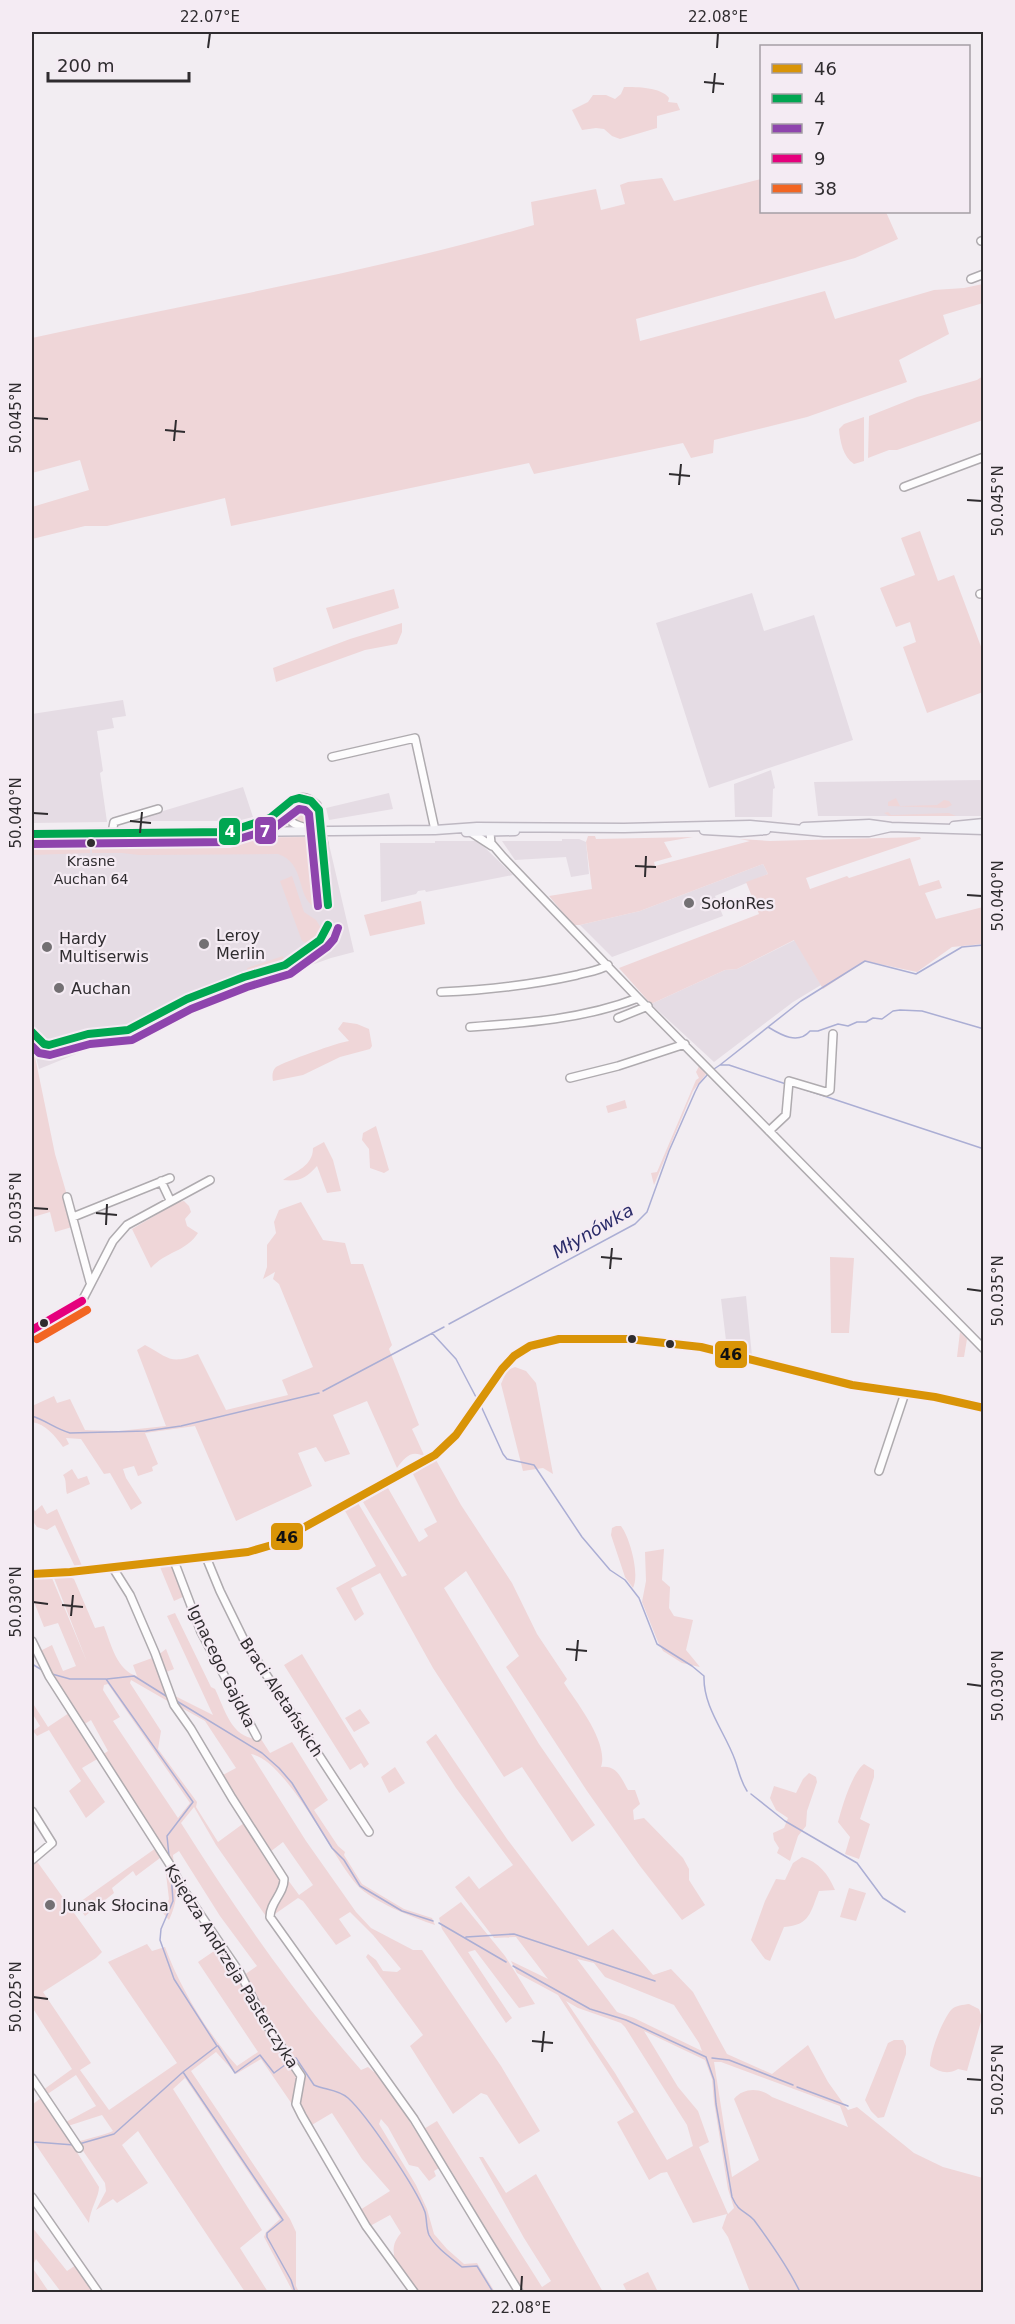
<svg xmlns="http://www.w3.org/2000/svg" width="1015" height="2324" font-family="'DejaVu Sans',sans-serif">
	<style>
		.built { fill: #e5dce4 }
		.green { fill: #efd6d8; fill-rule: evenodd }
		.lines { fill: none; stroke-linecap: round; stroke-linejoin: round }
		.stream { stroke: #abaed4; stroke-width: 1.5 }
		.minor-casing { stroke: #afabaf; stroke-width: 10 }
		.major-casing { stroke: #beb8c2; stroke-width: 11 }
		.minor { stroke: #fdfcfd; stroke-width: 7 }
		.major { stroke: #f2f0f5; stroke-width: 8 }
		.bus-1-casing { stroke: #f4ebf3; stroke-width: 12 }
		.bus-2-casing { stroke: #f4ebf3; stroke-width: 12 }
		.bus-3-casing { stroke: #f4ebf3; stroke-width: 12 }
		.bus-4-casing { stroke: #f4ebf3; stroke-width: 12 }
		.bus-5-casing { stroke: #f4ebf3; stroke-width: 12 }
		.bus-1 { stroke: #d99407; stroke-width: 8 }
		.bus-2 { stroke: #00a651; stroke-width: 8 }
		.bus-3 { stroke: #8e44ad; stroke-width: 8 }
		.bus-4 { stroke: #e5007d; stroke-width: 8 }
		.bus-5 { stroke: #f26522; stroke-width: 8 }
		.ticks { fill: none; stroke: #2f2c2f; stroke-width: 2 }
		.bus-dot { fill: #2f2c2f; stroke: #f4ebf3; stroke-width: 2 }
		.poi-dot { fill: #737073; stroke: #f4ebf3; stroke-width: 2 }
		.labels { text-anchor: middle; stroke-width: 4.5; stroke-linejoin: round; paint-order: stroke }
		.bus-label { font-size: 14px; fill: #2f2c2f; stroke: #f4ebf3 }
		.poi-label { font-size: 16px; fill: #2f2c2f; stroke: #f4ebf3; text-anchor: start }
		.street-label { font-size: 16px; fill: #2f2c2f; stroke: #f4ebf3 }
		.water-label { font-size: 18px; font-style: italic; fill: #2a2b69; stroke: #f4ebf3 }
		.line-badge { stroke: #f4ebf3; stroke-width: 2 }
		.badge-label { font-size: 16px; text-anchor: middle; font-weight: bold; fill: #fff }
		.pale-badge-label { font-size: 16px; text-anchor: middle; font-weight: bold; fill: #111 }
		.neatline { fill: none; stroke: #2f2c2f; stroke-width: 2 }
		.ticks-label { font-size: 15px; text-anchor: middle; fill: #2f2c2f }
	</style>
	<rect width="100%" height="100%" fill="#f2edf2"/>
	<path class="built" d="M752,593L764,631L814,615L853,740L709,788L656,623Z
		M123,700L126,716L112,718L114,728L97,731L103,771L100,773L107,822L32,823V714Z
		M771,770L775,788L773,789L772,817H735L734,784Z
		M983,780V816H818L814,782Z
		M243,787L253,817L237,821H144L143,817Z
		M389,793L393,809L329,820L326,808Z
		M562,839H579L586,842L589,874L571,877L566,857L515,860L502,841H562Z
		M278,840H328L354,952L331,958L180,1012L39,1069L32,1042V843Z
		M435,841H478L513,875L426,892L425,890L418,891L416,894L381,902L380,843H435Z
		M763,864L768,874L715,896L723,916L612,957L580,925L640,911Z
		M795,940L821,985L793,1002L714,1062L651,1004L725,970L737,969Z
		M746,1296L752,1356L727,1349L721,1299Z"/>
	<path class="green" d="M624,87C637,87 661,87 669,98L668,102L677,103L680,110L657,116V128L620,139L612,136L604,129L596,128L582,130L572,110L588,102L593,95H606L615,99L621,94Z
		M662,178L674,201L761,179L762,212H886L898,239L855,258L636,319L640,341L825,291L835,319L934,290L964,288L983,284V303L943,315L949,334L899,360L907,382L807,417L714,440L713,453L691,458L683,443L534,474L529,463L231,526L225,498L107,526H85L32,539V507L89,490L80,460L32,473V449L34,448L32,436V338C199,301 369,273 534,225L531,202L596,189L601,210L625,204L620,185L628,182Z
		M983,376V420L897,450H889L868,458L869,416L917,397L977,380Z
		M864,417V461L854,464C843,457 840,441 839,429L844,424Z
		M920,531L938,581L954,575L983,652V692L927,713L903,647L916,642L910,622L896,627L880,588L915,575L901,538Z
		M394,589L399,608L333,629L326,608Z
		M402,623V632L397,644L365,650L276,682L273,668L350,639Z
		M896,798L900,806L937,805L944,800L949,801L952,805L946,808L888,806V802Z
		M299,803L306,804L311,807L306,810L309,822H297L292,819L291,810Z
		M888,812L891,815L949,813L956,816H889L884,813Z
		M588,836H595L596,839L693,837L664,842L672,857L654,862L655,866L750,841L740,839L770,841L920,837L921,839L806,878L810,889L847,876L849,878L910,858L919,886L939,880L942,888L925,893L936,919L983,907V944L952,947L917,972L865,961L823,989L794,940L737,969L725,970L651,1004L619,968L759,914L746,882L768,874L763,864L640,911L580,925H573L549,896L592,889L586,842Z
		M311,837L313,842L318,841C320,857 325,890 320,904L315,907C296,898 306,863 278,854L139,855L122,853H92V842L107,839Z
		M60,839L90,842V853L32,855V841Z
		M292,876L304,912L316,920L321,928L318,938L306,943L302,941L280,881Z
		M421,901L425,924L370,936L364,915Z
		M283,956L284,963L248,972L247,968Z
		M343,1022L357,1024L369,1029L372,1046L370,1049L340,1057L303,1075L273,1081C272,1076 272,1071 276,1067C284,1062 339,1042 349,1041L338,1029Z
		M32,1042L55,1154L67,1195L72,1227L55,1232L50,1212L33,1217L32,1213Z
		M699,1066L706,1074L693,1091L654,1185L651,1173L657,1172L696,1080L699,1078L696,1072Z
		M625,1100L627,1108L608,1113L606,1106Z
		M376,1126L389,1170L384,1173L370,1168L369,1149L362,1140L363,1133Z
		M324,1142L333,1160L341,1191L327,1193L317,1166C306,1178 300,1182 283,1180C296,1171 313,1166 313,1148Z
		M184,1201L189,1206L191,1212L185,1219L187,1226L198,1233C186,1252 166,1251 151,1268L132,1229L178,1202Z
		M301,1202L323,1240L345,1243L351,1264H363L392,1345L389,1349L419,1425L412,1429L425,1457C412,1449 405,1457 397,1468L367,1401L333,1415L350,1454L325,1462L316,1447L298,1453L312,1486L236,1521L195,1426L145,1433L158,1464L152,1467L153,1471L138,1476L134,1466L123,1469L126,1478L142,1503L131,1510L110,1473L104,1474L81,1439L66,1438L69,1444L63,1447C55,1436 46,1424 32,1422V1406L54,1396L57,1403L70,1399L85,1430L119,1431L166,1426L137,1350L145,1345C169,1358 170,1365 198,1354L226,1410L288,1395L282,1380L313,1367L279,1284L273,1279L275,1272L263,1279L267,1267V1245L276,1233L274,1222L279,1210Z
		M830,1257L854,1258L849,1333H831Z
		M960,1332L967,1339L964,1357H957Z
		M515,1367L526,1371L536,1383L553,1474L543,1468L523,1471L501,1384L507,1370Z
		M436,1460L461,1505L512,1583L537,1634L567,1679L564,1683C577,1703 609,1743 601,1767C617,1765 621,1778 628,1790H635L640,1804L633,1810L634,1820L644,1818L683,1858L689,1869V1880L705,1905L682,1920L640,1866L587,1791L506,1667L519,1656L466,1571L444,1588L539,1744L595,1825L572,1842L522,1767L504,1777L433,1668L380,1573L351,1588L364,1614L355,1621L336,1588L376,1566L345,1511L358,1503L402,1577L407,1575L363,1502L388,1488L419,1542L428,1536L424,1529L437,1522L413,1474Z
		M72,1469L78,1479L87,1476L90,1484L67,1494C65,1487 67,1480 63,1475Z
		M42,1505L47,1514L57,1509L83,1568L76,1569L55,1525L47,1530L37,1527L32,1520V1508L35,1511Z
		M616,1526H621C630,1538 640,1574 633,1588L625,1577L611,1535L612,1528Z
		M664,1549L662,1580L670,1587L669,1608L674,1616L693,1620L686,1650L700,1667L682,1663L663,1651L658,1642L642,1602L646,1581L645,1552Z
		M173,1565L185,1596L174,1601L160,1567Z
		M70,1577L74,1579L95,1628L104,1626C111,1644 117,1671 137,1676L133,1665L155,1657L171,1703L131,1680L130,1683L161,1731L158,1749L197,1802L196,1807L218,1842L244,1823L282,1880L270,1922L216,1845L194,1807L181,1823C236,1910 293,1993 361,2070L368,2067L374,2072L377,2070L439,2168L434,2171L436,2176L429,2181L418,2167L409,2165L388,2127L381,2119L379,2124L416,2185L427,2209L434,2234L447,2249L464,2264L477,2263L495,2292H416C404,2275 382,2254 401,2233L390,2215L370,2226L360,2210L390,2191L362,2159L332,2113L310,2126L298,2104L305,2077L271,2028L244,1975L257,1966L220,1916L179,1851L173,1855L174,1868L102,1755L108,1751L91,1720L83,1725L38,1652L52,1645L63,1671L76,1666L58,1623L44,1627L32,1597V1579L52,1578L87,1662L54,1578ZM108,1684L190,1803L178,1818L113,1721L120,1717L103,1690L104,1685Z
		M175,1613L211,1687L215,1689C226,1712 232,1740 261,1739L270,1753L292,1742L328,1800L314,1810L338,1846L345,1852L344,1855L362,1884L404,1909L432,1918L435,1925C414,1918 371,1901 357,1885C331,1855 287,1761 251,1754L306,1841L356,1912L371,1928L413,1950H422L501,2066L540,2131L519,2144L487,2095L481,2093L453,2114L410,2046L423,2035L366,1957L368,1954L376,1960L383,1971L397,1972L401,1969L373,1935L350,1912L339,1919L351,1936L336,1945L303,1901L298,1898L272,1916L285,1876L299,1895L313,1885L283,1842L270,1852L221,1776L236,1768L205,1721L180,1707L173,1695L213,1715L167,1616Z
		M166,1649L174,1669L164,1673L158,1655Z
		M302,1654L369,1764L364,1768L361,1763L350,1770L284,1665Z
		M32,1702L48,1727L69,1713L99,1758L82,1768L105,1802L86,1818L69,1791L81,1781L49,1730L37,1736L33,1731L40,1726L32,1713Z
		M360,1709L370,1723L354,1732L345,1718Z
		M436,1734L507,1839L588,1946L613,1929L653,1975L671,1969L693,1992L727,2054L772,2074L808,2045L828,2082L848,2110L857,2107L914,2153L943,2167L983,2178V2292H750L728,2237L722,2228L727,2214L693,2223L667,2172L661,2173L649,2180L617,2122L634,2112L558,1995L517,1973L511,1961L548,1979L516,1937L494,1938L455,1887L469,1876L479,1889L513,1865L456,1788L426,1742ZM577,1959L594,1963L605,1977L674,2005L699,2043L702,2051L634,2018L617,2012ZM566,2001L578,2008L621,2023L625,2027L687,2125L693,2146L667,2160L615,2073ZM644,2031L705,2060L712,2079L714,2102L728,2189L734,2208L728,2214L699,2147L709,2142L698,2111L678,2087ZM714,2062H721L840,2106L848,2127L772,2097C761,2088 744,2087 734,2099L759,2160L732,2177Z
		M864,1764L874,1770V1777L860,1819L870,1824L859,1859L845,1854L850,1837L838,1822C842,1807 852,1773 864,1764Z
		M395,1767L405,1783L389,1793L381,1777Z
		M809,1773L816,1777L817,1782L807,1811L806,1826L798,1836L790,1861L777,1853L779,1848L774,1840L773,1833L784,1828L788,1818L776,1810L770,1798L774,1786L796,1793L803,1779Z
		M156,1848L160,1858L136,1876L133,1871L112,1888L114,1893L85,1916L77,1904Z
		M802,1857C819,1862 828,1874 835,1890L819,1891C810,1913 810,1925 784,1927L770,1961L765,1959L751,1940L765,1901L776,1879L785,1880L793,1863Z
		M36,1860L102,1952L96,1958L43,1992L91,2063L80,2070L109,2110L177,2063L108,1962L147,1944L152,1951L165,1947C180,1988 208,2034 237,2066L258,2052L198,1962L220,1947L300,2075L296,2110L261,2059L236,2074L216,2052L191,2071L290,2219L296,2232V2286L299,2292H293L264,2237L266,2232L280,2219L185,2078L173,2089L262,2230L240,2248L268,2292H245L138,2131L122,2145L148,2183L117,2203L113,2199L96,2210L106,2191L105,2183L77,2142C86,2139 108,2134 113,2131L102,2115L68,2126L64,2123L96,2106L76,2075L46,2095L43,2090L72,2069L32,2007V1864Z
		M166,1874H172C179,1891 176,1905 169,1920L163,1913L169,1899Z
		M849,1888L866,1893L856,1921L840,1917Z
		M461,1902L505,1956L535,2004L519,2008L475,1950L468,1952L512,2018L506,2023L442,1929L439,1918Z
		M969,2004L979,2009L982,2018L967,2071L958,2069C948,2075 939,2072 930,2066C930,2052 942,2021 951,2010C956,2005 963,2005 969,2004Z
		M894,2040H903L906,2046V2054L884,2117L878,2118L871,2111L865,2100L888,2043Z
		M42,2097L99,2187C99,2197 90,2209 89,2223L32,2139V2105Z
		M437,2121L542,2287L551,2281L524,2238L479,2157H483L506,2193L536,2174L603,2292H520L422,2130Z
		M32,2227L67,2271L76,2265L94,2292H61L36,2259L32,2267L49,2292H32V2258L34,2255L32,2251Z
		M648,2272L658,2292H627L623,2284Z"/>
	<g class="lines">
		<path class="stream" d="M768,1027C781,1035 798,1045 810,1031H818L838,1024L848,1026L857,1022H866L873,1018L882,1019L893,1011L900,1010L922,1011L984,1029
			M720,1065L801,1001L865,961L916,974L962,947L984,945
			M714,1069L720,1065H729L786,1084
			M791,1085L984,1149
			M449,1324L635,1224L647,1212L669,1151L695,1092L699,1084L708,1074
			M432,1333L456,1359L477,1399
			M323,1391L444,1327
			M481,1406L503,1454L507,1459L534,1465L582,1537L610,1570L625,1580L639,1598L657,1644L692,1666L704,1676C703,1707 725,1732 735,1760C739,1771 740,1780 747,1791
			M32,1416C45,1420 56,1429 70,1433L146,1431L181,1426L319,1393
			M32,1664L42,1670
			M52,1674L70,1679H106L193,1802L167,1836L169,1856
			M107,1679L134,1676L166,1696
			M175,1700L262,1753L279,1768L292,1783L332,1848L344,1860L360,1886L402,1911L433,1921
			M751,1794L785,1821L857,1863L883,1898L905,1912
			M171,1873L173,1901L161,1929L160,1940L174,1979L217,2046L183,2072L283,2220L267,2233V2237L291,2280L295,2292
			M439,1923L506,1962
			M466,1937L514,1934L655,1981
			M513,1966L590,2009L626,2020L706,2057L714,2080L716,2104L732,2197C739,2213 745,2210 754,2220C771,2243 788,2267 800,2292
			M218,2046L235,2073L260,2055L274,2073L289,2062
			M712,2058L729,2060L793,2085
			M294,2059L296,2058L314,2085C325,2090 338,2089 348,2098C367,2115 416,2188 425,2212C427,2219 426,2228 429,2235C436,2248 451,2258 462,2267L477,2266L493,2292
			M797,2087L848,2106
			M32,2144L35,2142L74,2145
			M79,2144L114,2134L183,2072"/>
		<defs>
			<path id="minor" d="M981,241L984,240
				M971,279L984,274
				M904,487L984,457
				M980,594L984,593
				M332,757L415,738L435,830
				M288,805C285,823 295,825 310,829
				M233,830C246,826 261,823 273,817C289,808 297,786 317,805L320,822
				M112,833L114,822L158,809
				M472,833L492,846
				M490,833L491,843L503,857L638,998L984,1349
				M323,843L328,905
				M441,992C486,990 532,985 577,975C587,972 599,971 608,965
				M618,1018L648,1006
				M470,1027C527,1023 584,1019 638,998
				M570,1078L618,1066L685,1044
				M769,1131L786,1115L789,1081L826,1092L830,1090L833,1034
				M161,1181L170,1200
				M67,1197L90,1282
				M73,1217L170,1178
				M32,1330L82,1301L113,1241L127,1225L210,1180
				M879,1471L905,1393
				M206,1557L220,1591L245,1642L369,1832
				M174,1561L201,1632L257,1737
				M113,1568L130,1595L155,1653L174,1705L191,1729L232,1798L284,1879C284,1894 270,1902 270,1917L414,2119L519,2292
				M32,1574L70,1572L248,1552L272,1545L435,1455L456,1435L502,1369L514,1356L530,1346L559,1339H628L701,1347L852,1385L935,1397L984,1408
				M32,1641L49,1676L174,1871L181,1886L240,1973L266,2024L301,2076L296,2104L302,2116L366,2226L414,2292
				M32,1811L52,1843L32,1860
				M32,2078L79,2148
				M32,2197L98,2292"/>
			<path id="major" d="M954,826L984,823
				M804,827L869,824L891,827L984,830
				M704,830L740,832L766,830
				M466,832L515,831
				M32,834L435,830L477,827L624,828L750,825L824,832H869L891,827
				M322,838L323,843"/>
		</defs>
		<use href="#minor" class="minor-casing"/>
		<use href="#major" class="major-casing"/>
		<use href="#minor" class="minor"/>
		<use href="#major" class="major"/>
		<defs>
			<path id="bus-1" d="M32,1574L70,1572L248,1552L272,1545L435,1455L456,1435L502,1369L514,1356L530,1346L559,1339H628L701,1347L852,1385L935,1397L984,1408"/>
			<path id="bus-2" d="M32,834L228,832L270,818L292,800L299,798L311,801L319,810L328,905
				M32,1032L44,1044L49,1045L88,1034L128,1030L187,999L244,977L285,965L320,940L328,925"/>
			<path id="bus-3" d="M32,844L229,842L274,828L299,809L305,810L309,814L318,906
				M32,1046L39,1053L50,1055L90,1044L132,1040L191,1009L247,987L290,974L327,947L334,939L338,928"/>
			<path id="bus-4" d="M32,1330L82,1301"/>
			<path id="bus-5" d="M37,1339L87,1310"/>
		</defs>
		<use href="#bus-1" class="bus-1-casing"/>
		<use href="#bus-2" class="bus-2-casing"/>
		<use href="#bus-3" class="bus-3-casing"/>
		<use href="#bus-4" class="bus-4-casing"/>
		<use href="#bus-5" class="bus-5-casing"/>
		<use href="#bus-1" class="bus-1"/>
		<use href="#bus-2" class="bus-2"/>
		<use href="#bus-3" class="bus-3"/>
		<use href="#bus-4" class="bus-4"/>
		<use href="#bus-5" class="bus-5"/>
	</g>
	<path class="ticks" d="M208,48L210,33M717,48L718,33M704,82L724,84M713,93L715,73M33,418L48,419M165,430L185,432M174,441L176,420M669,474L690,476M679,485L681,464M967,500L982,501M33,813L48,814M130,821L151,823M140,833L142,812M635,866L656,867M645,877L646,856M967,895L982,896M33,1208L48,1209M96,1213L117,1215M106,1225L107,1204M601,1257L622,1259M610,1269L612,1248M967,1289L982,1291M33,1602L48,1604M62,1605L83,1607M71,1616L73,1595M566,1649L587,1651M576,1661L578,1640M967,1684L982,1686M33,1997L48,1999M532,2041L553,2043M542,2052L544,2031M967,2079L982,2080M521,2291L522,2276"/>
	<g class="bus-dot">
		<circle cx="91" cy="843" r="5"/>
		<circle cx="44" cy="1323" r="5"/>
		<circle cx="632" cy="1339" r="5"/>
		<circle cx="670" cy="1344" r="5"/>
	</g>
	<g class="poi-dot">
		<circle cx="689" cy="903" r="6"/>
		<circle cx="204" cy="944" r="6"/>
		<circle cx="47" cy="947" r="6"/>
		<circle cx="59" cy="988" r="6"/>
		<circle cx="50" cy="1905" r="6"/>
	</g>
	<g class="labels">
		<g class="bus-label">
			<text x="91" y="866">Krasne<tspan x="91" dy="18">Auchan 64</tspan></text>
		</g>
		<g class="poi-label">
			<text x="701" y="909">SołonRes</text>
			<text x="216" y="941">Leroy<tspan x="216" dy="18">Merlin</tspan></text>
			<text x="59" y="944">Hardy<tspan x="59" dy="18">Multiserwis</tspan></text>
			<text x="71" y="994">Auchan</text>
			<text x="62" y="1911">Junak Słocina</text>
		</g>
		<g class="street-label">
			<text transform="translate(222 1666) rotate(64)" y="6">Ignacego Gajdka</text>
			<text transform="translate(282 1697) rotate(57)" y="6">Braci Aletańskich</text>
			<text transform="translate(232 1966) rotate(58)" y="6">Księdza Andrzeja Pasterczyka</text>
		</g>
		<g class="water-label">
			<text transform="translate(593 1231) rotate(-30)" y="6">Młynówka</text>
		</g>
	</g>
	<g class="line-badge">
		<rect x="254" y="816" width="23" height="29" rx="6" fill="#8e44ad"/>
		<rect x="218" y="817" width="23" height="29" rx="6" fill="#00a651"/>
		<rect x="714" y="1340" width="34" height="29" rx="6" fill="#d99407"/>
		<rect x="270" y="1522" width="34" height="29" rx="6" fill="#d99407"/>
	</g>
	<g class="badge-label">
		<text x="265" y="837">7</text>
		<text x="230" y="837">4</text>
	</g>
	<g class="pale-badge-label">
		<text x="731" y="1360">46</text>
		<text x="287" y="1543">46</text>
	</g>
	<rect width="1015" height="2324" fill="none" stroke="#f4ebf3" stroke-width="66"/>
	<rect x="760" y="45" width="210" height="168" fill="#f4ebf3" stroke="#a59fa5" stroke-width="1.5"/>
	<rect x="772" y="64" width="30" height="9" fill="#d99407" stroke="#a59fa5" stroke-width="1.5"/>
	<text x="814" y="75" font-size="18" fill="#2f2c2f">46</text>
	<rect x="772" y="94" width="30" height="9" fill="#00a651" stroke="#a59fa5" stroke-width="1.5"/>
	<text x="814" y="105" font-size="18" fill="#2f2c2f">4</text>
	<rect x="772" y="124" width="30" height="9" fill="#8e44ad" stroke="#a59fa5" stroke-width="1.5"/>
	<text x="814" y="135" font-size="18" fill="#2f2c2f">7</text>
	<rect x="772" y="154" width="30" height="9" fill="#e5007d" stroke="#a59fa5" stroke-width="1.5"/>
	<text x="814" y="165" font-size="18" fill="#2f2c2f">9</text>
	<rect x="772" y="184" width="30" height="9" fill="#f26522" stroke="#a59fa5" stroke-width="1.5"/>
	<text x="814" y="195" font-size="18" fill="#2f2c2f">38</text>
	<path d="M48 72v9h141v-9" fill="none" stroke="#2f2c2f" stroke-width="3"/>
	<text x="57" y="72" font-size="18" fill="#2f2c2f" stroke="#f4ebf3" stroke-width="4.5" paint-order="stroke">200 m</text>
	<rect x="33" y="33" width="949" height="2258" class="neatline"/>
	<g class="ticks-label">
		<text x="210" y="22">22.07°E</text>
		<text x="718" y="22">22.08°E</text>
		<text transform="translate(16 418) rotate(-90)" y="5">50.045°N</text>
		<text transform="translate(998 501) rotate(-90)" y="5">50.045°N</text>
		<text transform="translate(16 813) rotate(-90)" y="5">50.040°N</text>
		<text transform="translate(998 896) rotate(-90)" y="5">50.040°N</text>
		<text transform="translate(16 1208) rotate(-90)" y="5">50.035°N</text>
		<text transform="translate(998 1291) rotate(-90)" y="5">50.035°N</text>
		<text transform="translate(16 1602) rotate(-90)" y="5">50.030°N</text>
		<text transform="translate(998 1686) rotate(-90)" y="5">50.030°N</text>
		<text transform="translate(16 1997) rotate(-90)" y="5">50.025°N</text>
		<text transform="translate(998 2080) rotate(-90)" y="5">50.025°N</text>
		<text x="521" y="2313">22.08°E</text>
	</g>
</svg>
